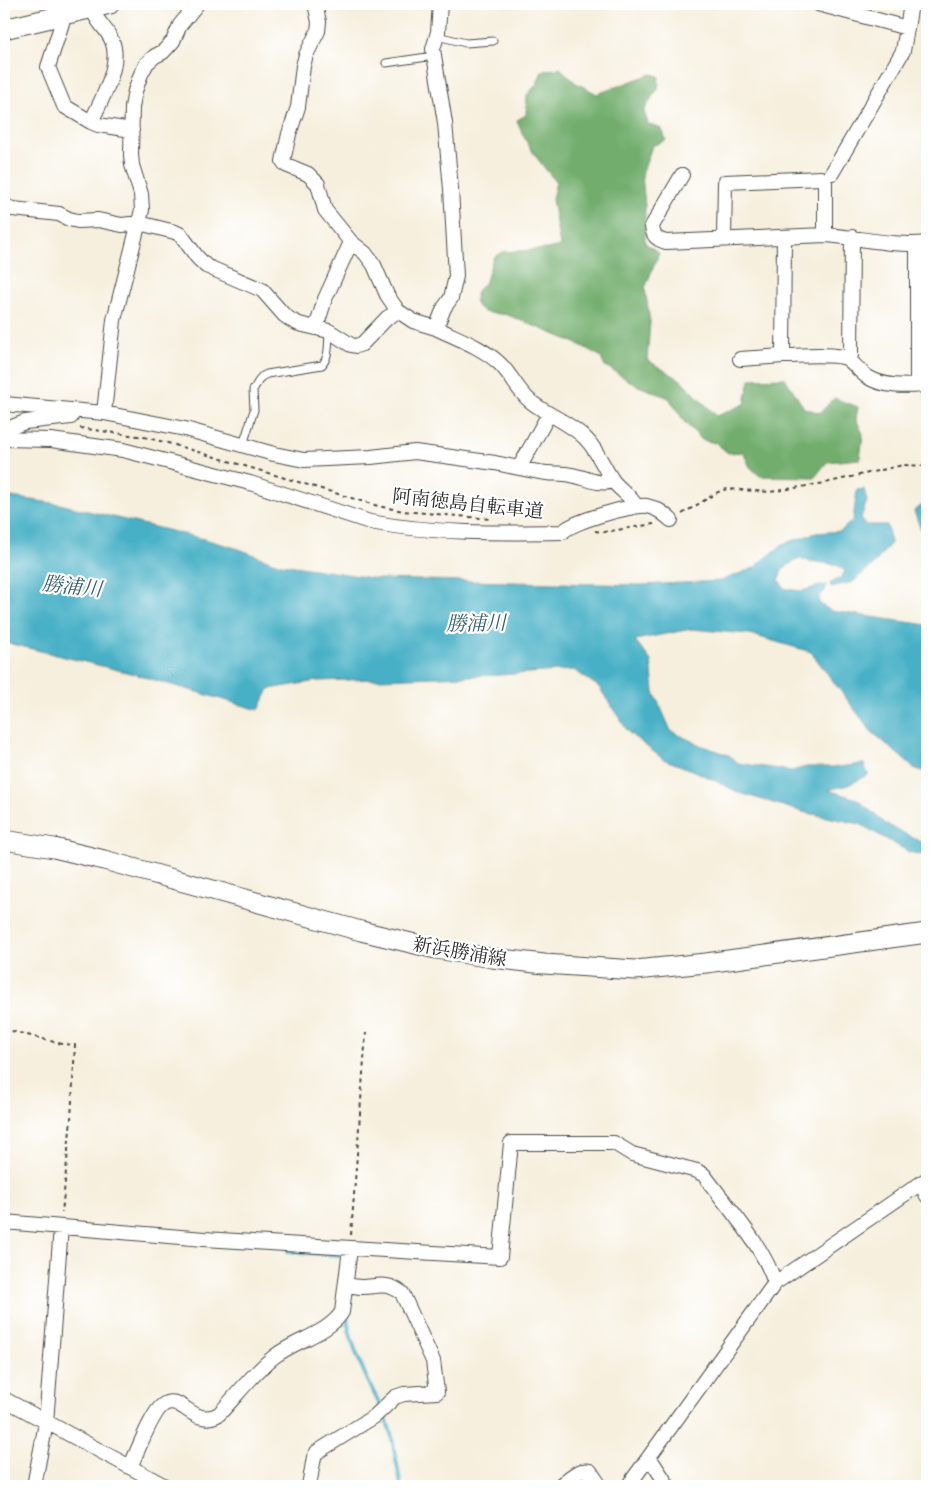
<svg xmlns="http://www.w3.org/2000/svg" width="931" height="1490" font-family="'IM FELL DW Pica','Noto Serif JP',serif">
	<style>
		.forest { fill: #72ad6d; stroke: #4e6c4c }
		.water { fill: #47b0c6; stroke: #396e78 }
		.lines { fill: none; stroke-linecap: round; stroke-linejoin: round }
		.stream { stroke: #47b0c6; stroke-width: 4 }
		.lane-casing { stroke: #494846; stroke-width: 9 }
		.street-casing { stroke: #494846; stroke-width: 16 }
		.secondary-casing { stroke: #494846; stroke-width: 21 }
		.path { stroke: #494846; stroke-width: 2; stroke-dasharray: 4 4; stroke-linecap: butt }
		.lane { stroke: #fff; stroke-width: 7 }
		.street { stroke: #fff; stroke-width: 14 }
		.secondary { stroke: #fff; stroke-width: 19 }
		.labels { text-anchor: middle; stroke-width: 4.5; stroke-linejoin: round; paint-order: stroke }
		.street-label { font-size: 19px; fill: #2b2b2b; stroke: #fff }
		.water-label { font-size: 20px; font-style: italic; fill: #366069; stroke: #fff }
	</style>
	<rect width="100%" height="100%" fill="#fff"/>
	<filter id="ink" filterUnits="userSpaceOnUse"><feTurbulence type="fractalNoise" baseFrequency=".02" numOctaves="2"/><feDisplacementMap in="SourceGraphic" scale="10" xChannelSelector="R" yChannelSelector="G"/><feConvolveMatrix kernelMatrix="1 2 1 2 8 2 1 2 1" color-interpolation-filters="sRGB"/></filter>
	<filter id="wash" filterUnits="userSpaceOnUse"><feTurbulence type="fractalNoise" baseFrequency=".0096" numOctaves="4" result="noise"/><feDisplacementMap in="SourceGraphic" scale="20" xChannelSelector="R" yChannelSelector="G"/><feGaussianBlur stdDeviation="1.12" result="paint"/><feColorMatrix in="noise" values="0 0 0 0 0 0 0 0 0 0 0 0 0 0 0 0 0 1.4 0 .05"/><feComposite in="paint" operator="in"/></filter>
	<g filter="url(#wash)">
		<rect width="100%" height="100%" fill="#f6efdd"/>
		<path class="forest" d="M560,68L576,83L597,94L651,74L659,76L658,89L652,97L644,111L648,124L662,129L666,140L652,146L642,175L645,206V243L659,253L645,288L650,322L647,360L681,380L717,416L745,404L750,379L785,378L804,408L820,413L834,398L858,407L856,419L863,434L860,459L827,462L815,477L760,476L750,467L743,452L728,453L716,443L702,440L686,424L669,398L636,385L604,365L600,356L578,344L508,315L484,312L474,303L477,291L486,281L493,258L502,252L547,249L560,246L552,199L556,182C540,162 525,145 517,120L526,115L527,95L537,84L542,71Z"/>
		<path class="water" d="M864,489L867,501L861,518L864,525H887L891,543L873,565L853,582L831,587L830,583L841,578L845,571L837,565L797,559L782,570L779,580L784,588C806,594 806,588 826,585L825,591L819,596V603L831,611L927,625V773L914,768L871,731L811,652L749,634L691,629L635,640L651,661L654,692L671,731L700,745L729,755L738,763L792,771L806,767H838L864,764L868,775L848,785L828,790L857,799L886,824L921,842L927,843V856L909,852L860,824L803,812L740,793L697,772L663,759L629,733L599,687L574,670L498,675L317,681L269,689L259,710L134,674L4,642V496L59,504L204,539L239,549L275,563L378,579L642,585L720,581L754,568L783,544L816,533L841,531L853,520L857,490Z
			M927,499V533H922L914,511L925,503Z"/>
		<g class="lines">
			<path class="stream" d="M288,1251L346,1256
				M347,1313C347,1339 369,1384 381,1407
				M384,1413L391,1433L401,1486"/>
		</g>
	</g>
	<g filter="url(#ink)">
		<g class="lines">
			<defs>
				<path id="lane" d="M437,36L466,43L493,41
					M386,63L434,56
					M243,445L254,410L253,390L261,377L267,374L322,365C330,356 328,342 329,331"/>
				<path id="street" d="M93,4C93,21 106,26 112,41C122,64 101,101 91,122L98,125L132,130
					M315,4L319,22L318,31L306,55L303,66L298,107L289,134L283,161L286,165L308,174L318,184L325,210L351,242L365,253L374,265L387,295L398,311L413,321L436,328
					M440,4L438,32L433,49L445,123L451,189L456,276L451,298L444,308L436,328C456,338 482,347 499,363C511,374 517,390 530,401C547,415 571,423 586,439C598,451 603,467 613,481C620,490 630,495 636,506
					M818,4L907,28L911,4
					M62,15V23L48,67L64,106L91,122
					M832,173L903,51L907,28
					M682,175L652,226C653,236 656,239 666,242L825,235
					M4,206L13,209L59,214L69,219L78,221L98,220L122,225L139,223L175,232L181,235L197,257L206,266L262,290L284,315L291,320L299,324L329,331L351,345L356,346L362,344L387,318L398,311
					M724,239L725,182L821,178L825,183V235C859,237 893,247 927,243
					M316,328L325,299L351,242
					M783,356C797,356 834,353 846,358C852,361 859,371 866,376C884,388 907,386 927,385
					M740,359L783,356L784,237
					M849,360L851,355L852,237
					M917,385V244
					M4,404L104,413L185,429L274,454L304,460L371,457L415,452L495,463L519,468
					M104,413L114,320L142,210L141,194L132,165L131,155L132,107L135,91L141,74L147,63L155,56L163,52L173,41L180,25L197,4
					M549,414L519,468C528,470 537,472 547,473C554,474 563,473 571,475C586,477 597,486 613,481
					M4,430L25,422L71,417
					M4,439L51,440L123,450L250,483L370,522C433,534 499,533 563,532C570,522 634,504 647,506C657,508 663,513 671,520
					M921,1183L927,1196
					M4,1222L204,1239L500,1257L511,1143H614L632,1154L697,1171L704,1175C728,1208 763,1245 775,1283
					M4,1399L165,1486
					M649,1457L668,1486
					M130,1467C137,1453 152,1412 163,1405C181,1392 193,1429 219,1414C237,1395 254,1372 275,1356C296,1340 329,1333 342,1312L350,1249
					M34,1486L46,1423L61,1227
					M309,1486L314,1457L317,1452L375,1416L395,1397L404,1394L437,1392L433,1361L402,1293C381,1277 370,1293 346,1284
					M559,1486C569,1479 578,1468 590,1471L600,1486
					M628,1486L775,1283L927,1179"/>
				<path id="secondary" d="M4,29L110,4
					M4,840L54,848L104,860L361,931L436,949L492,958L544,964L635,970L706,963L927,933"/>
			</defs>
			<use href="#lane" class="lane-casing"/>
			<use href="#street" class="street-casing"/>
			<use href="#secondary" class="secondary-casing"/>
			<path class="path" d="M80,428L144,437L175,445L378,506L403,511L491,519
				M682,514L718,492L727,489L770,492L825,483L903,465L927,466
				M595,531L604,532L654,524
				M4,1029L62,1044L75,1045L71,1119L62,1213
				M351,1235L366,1033"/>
			<use href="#lane" class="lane"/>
			<use href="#street" class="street"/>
			<use href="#secondary" class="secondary"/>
		</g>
	</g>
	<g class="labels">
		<g class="street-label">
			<text transform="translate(468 503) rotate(6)" y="7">阿南徳島自転車道</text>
			<text transform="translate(460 951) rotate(10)" y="7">新浜勝浦線</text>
		</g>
		<g class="water-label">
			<text transform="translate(72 586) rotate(6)" y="7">勝浦川</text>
			<text transform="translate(476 623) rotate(-1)" y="7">勝浦川</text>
		</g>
	</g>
	<rect width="931" height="1490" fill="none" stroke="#fff" stroke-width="20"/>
</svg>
